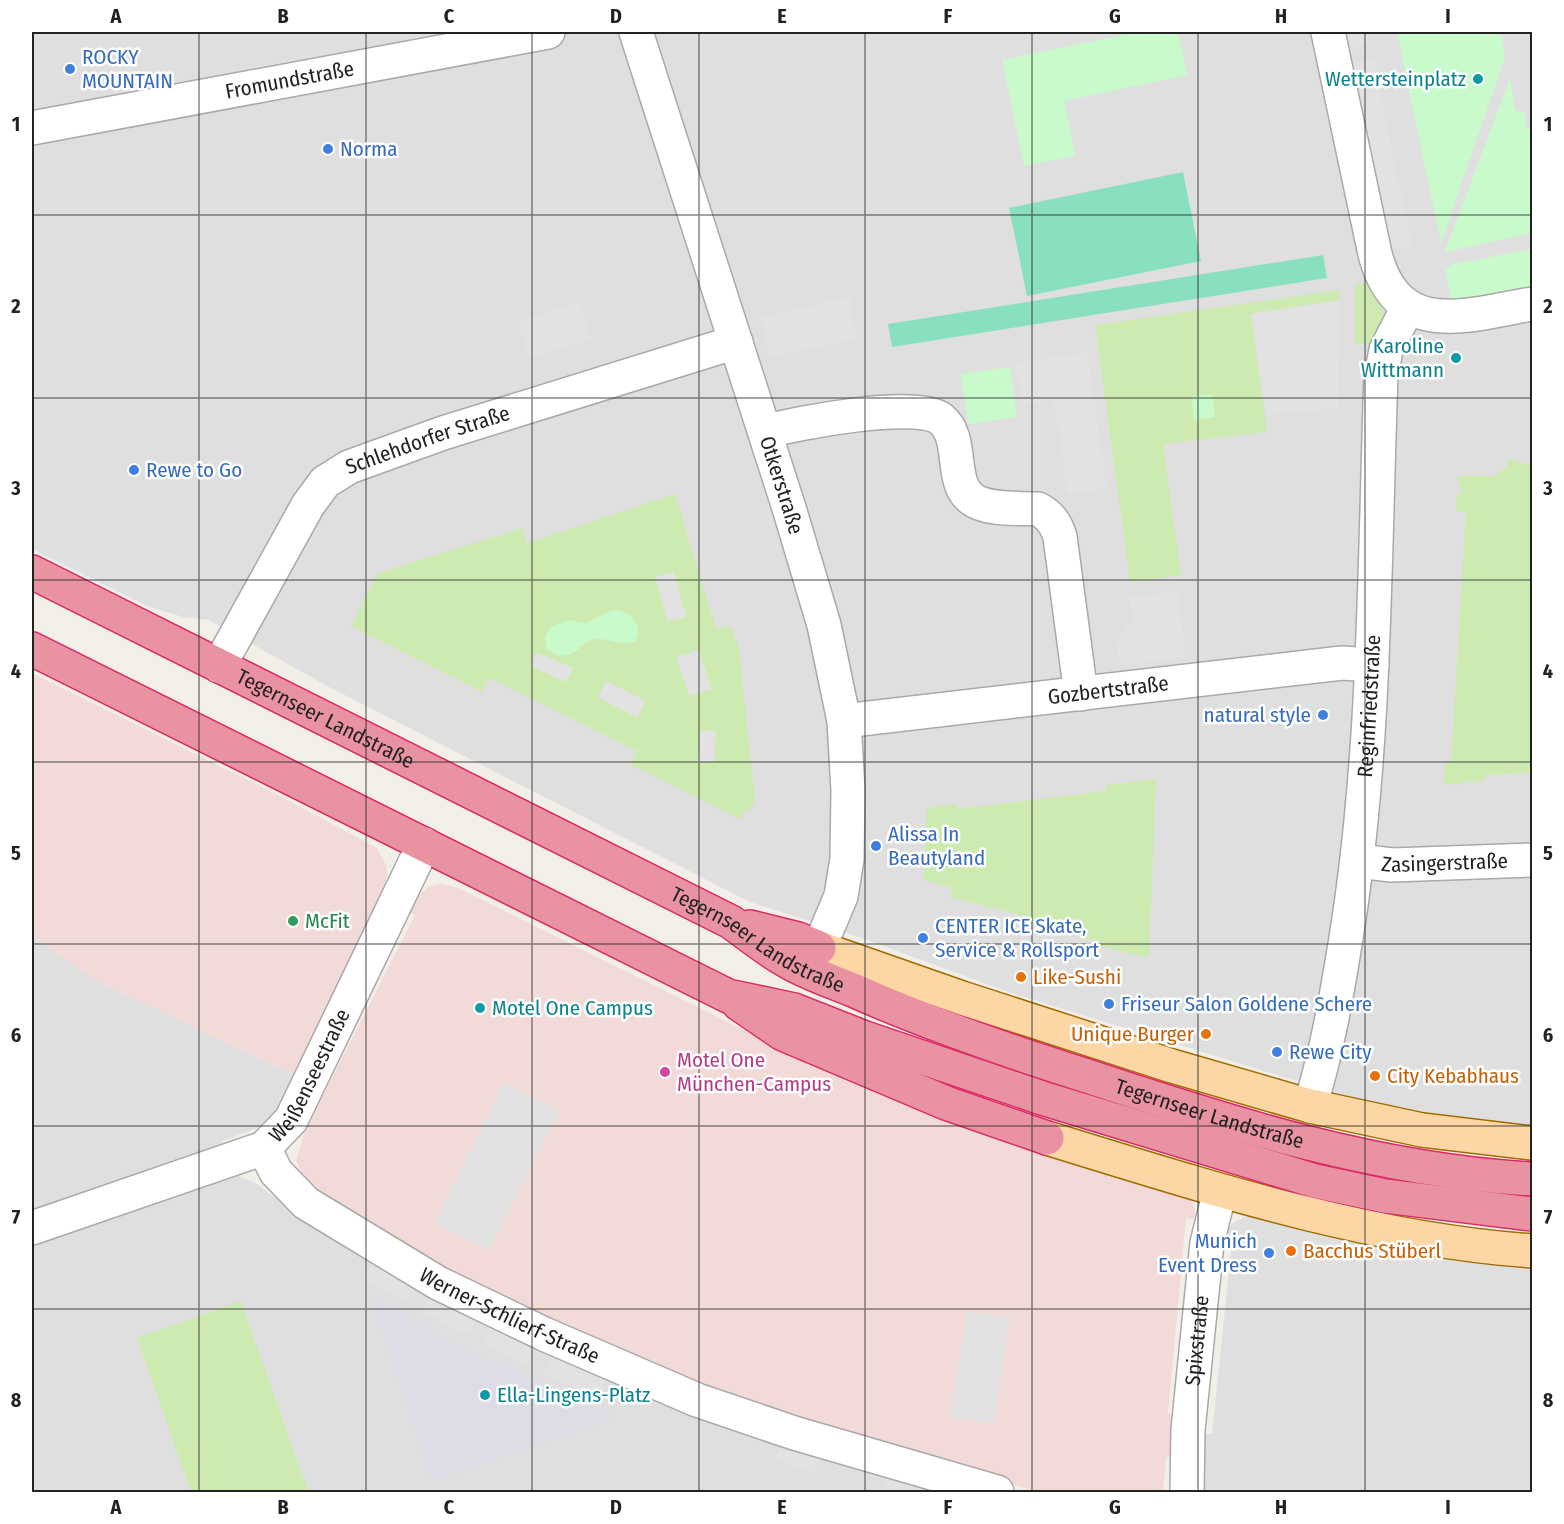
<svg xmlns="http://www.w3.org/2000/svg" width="1564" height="1524" font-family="'Fira Sans Condensed',sans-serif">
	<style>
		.residential { fill: #e0dfdf }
		.commercial { fill: #f2dad9 }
		.grass { fill: #cdebb0 }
		.park { fill: #c8facc }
		.pitch { fill: #88e0be }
		.parking { fill: #e2e2e2 }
		.plaza { fill: #dddde8 }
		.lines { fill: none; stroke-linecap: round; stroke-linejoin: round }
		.minor-casing { stroke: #a9a9a9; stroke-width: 36 }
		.major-casing { stroke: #a06b00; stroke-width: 36 }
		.highway-casing { stroke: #dc2a67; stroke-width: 36 }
		.minor { stroke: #fff; stroke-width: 33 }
		.major { stroke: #fcd6a4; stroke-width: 33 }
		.highway { stroke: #e892a2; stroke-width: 33 }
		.grid { fill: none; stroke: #222; stroke-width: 1.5; stroke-opacity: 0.55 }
		.shop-dot { fill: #3f7fe0; stroke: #fff; stroke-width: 2 }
		.culture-dot { fill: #0f9aa8; stroke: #fff; stroke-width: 2 }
		.leisure-dot { fill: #2e9e5b; stroke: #fff; stroke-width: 2 }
		.food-dot { fill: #e8710a; stroke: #fff; stroke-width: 2 }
		.hotel-dot { fill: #d1479c; stroke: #fff; stroke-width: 2 }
		.labels { text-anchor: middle; stroke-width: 5; stroke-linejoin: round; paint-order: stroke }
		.shop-label { font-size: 21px; fill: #366cbe; stroke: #fff; text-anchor: start }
		.culture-label { font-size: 21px; fill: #0d838f; stroke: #fff; text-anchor: end }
		.street-label { font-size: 21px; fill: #222; stroke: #fff }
		.leisure-label { font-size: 21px; fill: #27864d; stroke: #fff; text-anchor: start }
		.food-label { font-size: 21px; fill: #c56008; stroke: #fff; text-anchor: start }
		.hotel-label { font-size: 21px; fill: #b23c85; stroke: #fff; text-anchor: start }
		.neatline { fill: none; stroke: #222; stroke-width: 2 }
		.grid-label { font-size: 20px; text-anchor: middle; font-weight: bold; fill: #222 }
	</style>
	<rect width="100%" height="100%" fill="#f2efe9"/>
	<path class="residential" d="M32,32H1532V1126L1393,1109L1358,1100L1008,992L859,937L750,902L327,686L209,620L183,617L147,606L32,549Z
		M32,936L96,980L298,1077L280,1112L268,1124L222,1141L236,1175L255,1183L316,1226L951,1492H32Z
		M1249,1215L1432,1257L1532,1270V1492H1201V1434H1212L1232,1242L1221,1240L1225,1231L1233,1223Z"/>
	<path class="commercial" d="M32,673L280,796L377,848L386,865L387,875L383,892L298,1077L96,980L32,936Z
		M442,884L458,888L776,1046L1182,1193L1194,1204L1196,1219L1186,1218L1168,1413L1178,1414L1175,1457H1166L1163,1492H1038L747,1405L447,1274L310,1190L296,1161L305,1131L415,915L408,911L415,899L428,887Z"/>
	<path class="grass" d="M1355,283L1367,284C1383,314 1391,310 1378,344H1355Z
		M1339,290V300L1251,314L1267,432L1163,444L1181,575L1130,582L1095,325Z
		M1508,459L1530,465L1532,477V773L1484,775V781L1460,782V785L1443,783L1446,762L1451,761L1466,512H1456V496L1462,493L1457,476H1494L1507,467Z
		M675,494L716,629L731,626L739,648L755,801L750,810L746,809L740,819L631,765L637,751L489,678L482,692L351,626L378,573L522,528L527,543Z
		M1156,779L1149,958L1099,946L1100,942L1029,924L1026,923L1028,917L950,897L952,888L923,880L927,808L956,804L957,809L1106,791V785Z
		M241,1301L299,1466L309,1492H192L189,1486L137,1338Z"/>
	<path class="park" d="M1137,32H1178L1187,75L1064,101L1075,156L1024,166L1002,60Z
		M1397,32H1501L1505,57L1441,243Z
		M1510,78L1515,111H1524L1527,130L1532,129V233L1445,252Z
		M1532,249V286L1451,300L1446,271L1450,265Z
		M1010,367L1017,417L968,424L961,374Z
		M1212,394L1215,417L1194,420L1191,397Z
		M612,610C630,609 645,624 635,642C621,645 611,639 597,639C579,639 574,668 547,649L545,637L550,627L569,620L585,623Z"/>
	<path class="pitch" d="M1183,172L1201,261L1027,296L1009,208Z
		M1323,255L1327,278L892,347L888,324Z"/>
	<path class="parking" d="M1341,32H1368L1370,45L1345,50Z
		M1373,59L1412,245L1386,251L1347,64Z
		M849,297L858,340L771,356L760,318Z
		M1339,300L1338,408L1266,415L1251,314Z
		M580,303L591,340L529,358L518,321Z
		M1087,352L1107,488L1068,493L1054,405L1049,400L1021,404L1015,363Z
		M674,572L686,617L668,622L655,577Z
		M1178,591L1186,658L1120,666L1117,643L1132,619L1129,598Z
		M699,650L712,689L689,696L676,657Z
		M536,652L573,668L566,682L530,666Z
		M606,681L646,701L637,718L598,697Z
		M700,730L716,731L715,762H698Z
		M504,1082L560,1110L489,1251L434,1223Z
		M373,1262L415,1286L406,1303L363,1278Z
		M430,1294L477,1318L468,1335L422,1311Z
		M967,1311L1010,1318L994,1424L950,1417Z
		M491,1324L536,1347L526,1365L481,1342Z
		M551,1355L607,1378L599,1397L543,1374Z
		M782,1443L821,1456L815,1474L776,1460Z
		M886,1475L934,1490L933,1492L881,1491Z"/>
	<path class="plaza" d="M371,1299L470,1351L617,1417L433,1481Z"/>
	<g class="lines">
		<defs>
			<g id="minor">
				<path id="s1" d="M636,32L789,508L824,625L844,721L848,790L847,859L841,896L819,948"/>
				<path d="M1328,32L1375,254C1398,341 1466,315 1532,304"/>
				<path id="s2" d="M32,128L548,32"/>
				<path d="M765,432C795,423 918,400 941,419C967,440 945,489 979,503C997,510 1019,508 1038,509C1051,516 1056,524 1060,537L1081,694"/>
				<path id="s3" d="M219,666L308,505L325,482L349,467L443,433L736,342"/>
				<path id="s4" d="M844,721L1342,663L1372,665"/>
				<path id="s5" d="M1358,861L1392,865L1532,860"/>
				<path id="s6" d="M1310,1106C1327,1052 1337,994 1346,938C1376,752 1374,564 1381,376L1386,350L1408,307"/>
				<path id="s7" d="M264,1148L276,1172L306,1203L438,1283L544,1334L697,1400L794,1433L997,1492"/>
				<path id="s8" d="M32,1228L264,1148L291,1120L424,844"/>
				<path id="s9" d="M1187,1492L1188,1430L1207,1243L1220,1191"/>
			</g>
			<path id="major" d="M819,948L962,998L1172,1066L1310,1106L1422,1130L1532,1143
				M1047,1138C1207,1187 1365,1239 1532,1251"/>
			<g id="highway">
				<path id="s10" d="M32,572L731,922C749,935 767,950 787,961C807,973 831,981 853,990C929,1024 1008,1051 1087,1076C1232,1124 1379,1171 1532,1179"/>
				<path d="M32,649L728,996L794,1010L865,1038L1042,1098L1315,1181L1385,1196L1532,1214"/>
				<path d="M750,927L798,939L819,948"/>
				<path d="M739,1004L783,1034L946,1103L1047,1138"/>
			</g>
		</defs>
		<use href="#minor" class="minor-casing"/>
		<use href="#major" class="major-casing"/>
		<use href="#highway" class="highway-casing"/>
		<use href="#minor" class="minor"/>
		<use href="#major" class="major"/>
		<use href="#highway" class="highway"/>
	</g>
	<path class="grid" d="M199,32V1492M366,32V1492M532,32V1492M699,32V1492M865,32V1492M1032,32V1492M1198,32V1492M1365,32V1492M32,215H1532M32,398H1532M32,580H1532M32,762H1532M32,944H1532M32,1126H1532M32,1309H1532"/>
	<g class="shop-dot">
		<circle cx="70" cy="69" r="6"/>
		<circle cx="328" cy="149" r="6"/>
		<circle cx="134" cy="470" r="6"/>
		<circle cx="1323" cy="715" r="6"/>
		<circle cx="876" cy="846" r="6"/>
		<circle cx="923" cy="938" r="6"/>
		<circle cx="1109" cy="1004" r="6"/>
		<circle cx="1277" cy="1052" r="6"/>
		<circle cx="1269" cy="1253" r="6"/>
	</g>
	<g class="culture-dot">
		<circle cx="1478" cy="79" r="6"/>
		<circle cx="1456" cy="358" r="6"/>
		<circle cx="480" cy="1008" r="6"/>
		<circle cx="485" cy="1395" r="6"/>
	</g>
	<circle class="leisure-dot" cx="293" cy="921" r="6"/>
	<g class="food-dot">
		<circle cx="1021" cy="977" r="6"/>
		<circle cx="1206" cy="1034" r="6"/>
		<circle cx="1375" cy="1076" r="6"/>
		<circle cx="1291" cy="1251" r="6"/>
	</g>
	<circle class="hotel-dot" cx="665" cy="1072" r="6"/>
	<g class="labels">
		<g class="shop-label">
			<text x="82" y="64">ROCKY<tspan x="82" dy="24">MOUNTAIN</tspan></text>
			<text x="340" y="156">Norma</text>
			<text x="146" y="477">Rewe to Go</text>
			<text x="1311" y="722" text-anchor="end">natural style</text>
			<text x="888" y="841">Alissa In<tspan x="888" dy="24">Beautyland</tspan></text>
			<text x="935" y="933">CENTER ICE Skate,<tspan x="935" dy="24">Service &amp; Rollsport</tspan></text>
			<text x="1121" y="1011">Friseur Salon Goldene Schere</text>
			<text x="1289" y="1059">Rewe City</text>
			<text x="1257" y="1248" text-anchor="end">Munich<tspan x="1257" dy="24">Event Dress</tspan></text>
		</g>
		<g class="culture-label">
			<text x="1466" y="86">Wettersteinplatz</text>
			<text x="1444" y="353">Karoline<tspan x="1444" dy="24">Wittmann</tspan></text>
			<text x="492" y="1015" text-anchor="start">Motel One Campus</text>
			<text x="497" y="1402" text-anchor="start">Ella-Lingens-Platz</text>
		</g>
		<g class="street-label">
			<text dy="7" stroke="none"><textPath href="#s2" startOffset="262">Fromundstraße</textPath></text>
			<text dy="7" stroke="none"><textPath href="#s3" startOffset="324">Schlehdorfer Straße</textPath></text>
			<text dy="7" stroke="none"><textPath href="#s1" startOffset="476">Otkerstraße</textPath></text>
			<text dy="7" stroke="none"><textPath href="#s4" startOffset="266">Gozbertstraße</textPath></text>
			<text dy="7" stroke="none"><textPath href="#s6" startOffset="405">Reginfriedstraße</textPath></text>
			<text dy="7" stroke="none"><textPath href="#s10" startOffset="328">Tegernseer Landstraße</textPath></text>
			<text dy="7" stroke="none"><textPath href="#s5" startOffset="87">Zasingerstraße</textPath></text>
			<text dy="7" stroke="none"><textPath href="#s10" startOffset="814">Tegernseer Landstraße</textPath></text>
			<text dy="7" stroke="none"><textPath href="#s8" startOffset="332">Weißenseestraße</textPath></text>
			<text dy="7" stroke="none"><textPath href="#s10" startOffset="1300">Tegernseer Landstraße</textPath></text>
			<text dy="7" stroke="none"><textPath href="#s7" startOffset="303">Werner-Schlierf-Straße</textPath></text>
			<text dy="7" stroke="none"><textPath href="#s9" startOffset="152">Spixstraße</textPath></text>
		</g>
		<g class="leisure-label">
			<text x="305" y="928">McFit</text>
		</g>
		<g class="food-label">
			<text x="1033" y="984">Like-Sushi</text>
			<text x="1194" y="1041" text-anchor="end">Unique Burger</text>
			<text x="1387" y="1083">City Kebabhaus</text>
			<text x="1303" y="1258">Bacchus Stüberl</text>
		</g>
		<g class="hotel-label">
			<text x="677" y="1067">Motel One<tspan x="677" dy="24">München-Campus</tspan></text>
		</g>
	</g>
	<rect width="1564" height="1524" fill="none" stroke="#ffffff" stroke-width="66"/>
	<rect x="33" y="33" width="1498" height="1458" class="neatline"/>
	<g class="grid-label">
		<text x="116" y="23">A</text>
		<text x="283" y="23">B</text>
		<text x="449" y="23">C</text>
		<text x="616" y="23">D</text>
		<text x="782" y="23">E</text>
		<text x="948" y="23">F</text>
		<text x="1115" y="23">G</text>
		<text x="1281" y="23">H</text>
		<text x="1448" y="23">I</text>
		<text x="16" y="131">1</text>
		<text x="1548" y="131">1</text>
		<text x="16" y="313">2</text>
		<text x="1548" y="313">2</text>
		<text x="16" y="495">3</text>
		<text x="1548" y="495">3</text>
		<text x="16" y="678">4</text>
		<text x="1548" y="678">4</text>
		<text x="16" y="860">5</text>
		<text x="1548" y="860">5</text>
		<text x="16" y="1042">6</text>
		<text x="1548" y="1042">6</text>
		<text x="16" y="1224">7</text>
		<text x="1548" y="1224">7</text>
		<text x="16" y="1407">8</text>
		<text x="1548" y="1407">8</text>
		<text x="116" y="1514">A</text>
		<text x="283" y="1514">B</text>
		<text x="449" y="1514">C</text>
		<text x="616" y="1514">D</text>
		<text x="782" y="1514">E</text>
		<text x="948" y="1514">F</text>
		<text x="1115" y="1514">G</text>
		<text x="1281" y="1514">H</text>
		<text x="1448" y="1514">I</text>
	</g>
</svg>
